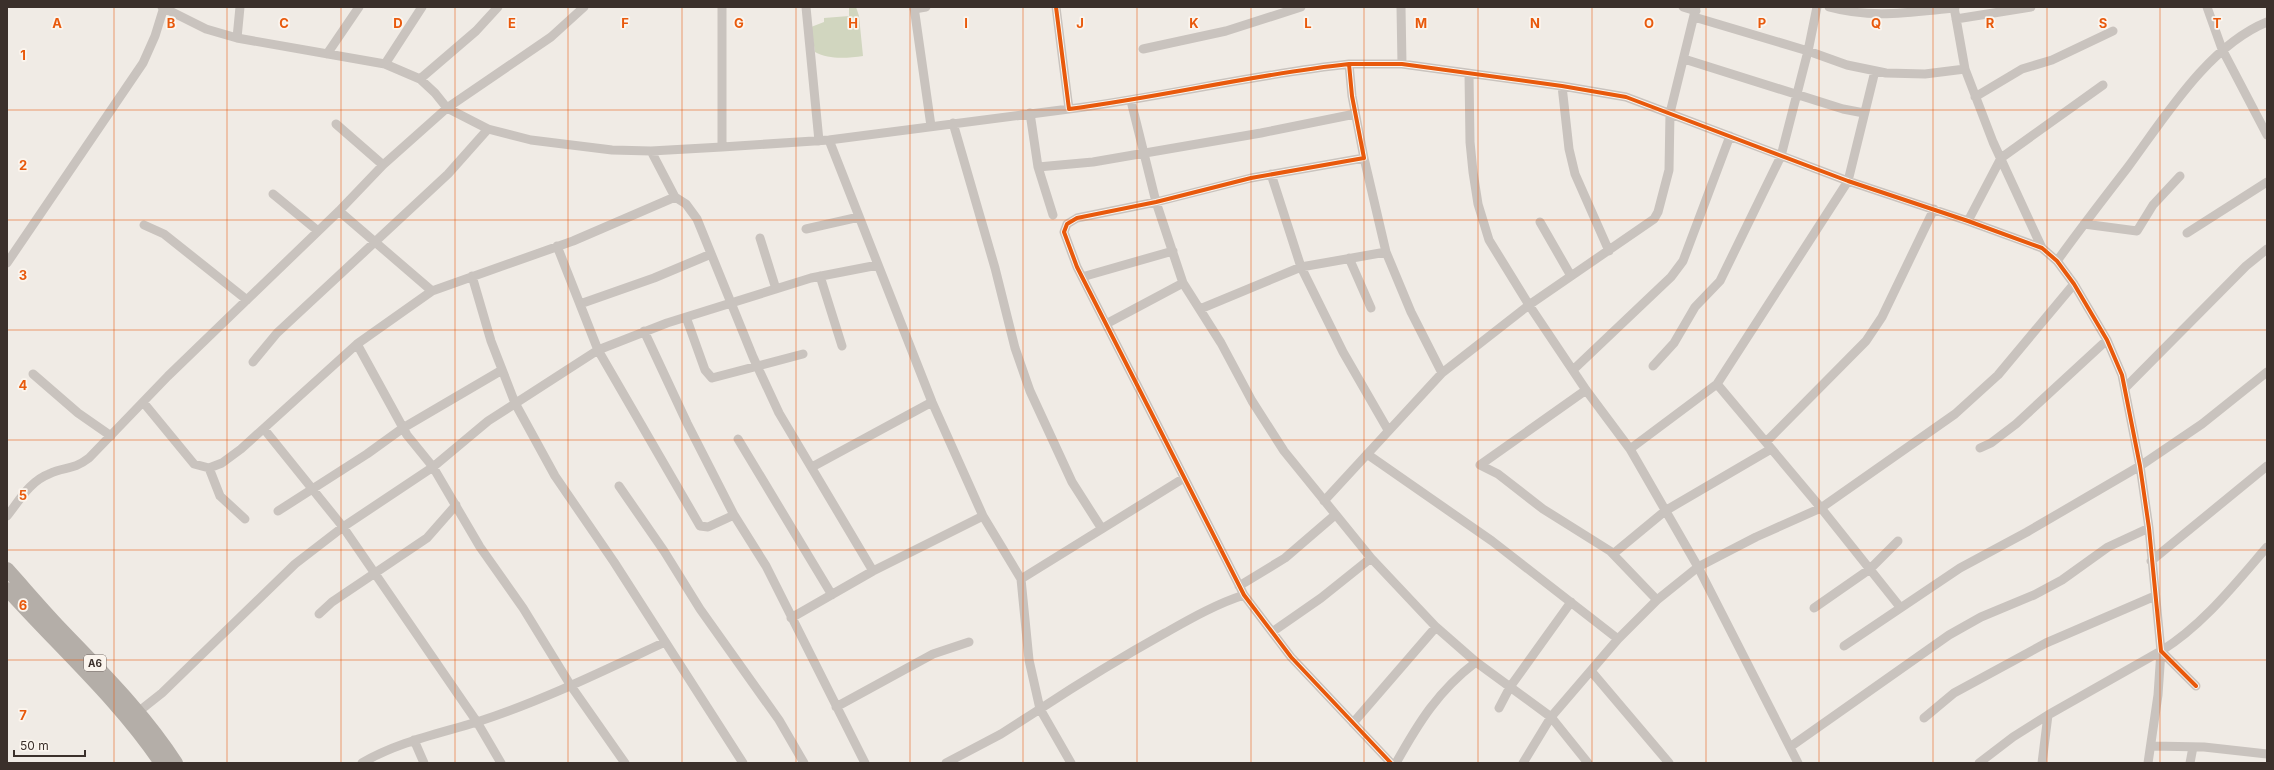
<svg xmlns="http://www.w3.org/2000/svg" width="2274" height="770" font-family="Inter,sans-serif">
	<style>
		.green { fill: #d1d6bf }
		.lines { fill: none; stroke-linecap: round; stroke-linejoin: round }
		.minor { stroke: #c9c3be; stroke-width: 9 }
		.trunk { stroke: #b4aea8; stroke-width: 14 }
		.cycleway-casing { stroke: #fbf5ee; stroke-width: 6 }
		.cycleway { stroke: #e8590c; stroke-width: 4 }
		.grid { fill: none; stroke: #e8590c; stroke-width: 1; stroke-opacity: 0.55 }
		.labels { text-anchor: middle; stroke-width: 3.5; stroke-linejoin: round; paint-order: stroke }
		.shield { fill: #fbf5ee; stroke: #756b66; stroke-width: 1 }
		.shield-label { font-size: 10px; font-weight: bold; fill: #3b302b }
		.grid-label { font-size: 13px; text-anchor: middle; font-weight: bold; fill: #e8590c; stroke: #fbf5ee; stroke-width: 3.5; stroke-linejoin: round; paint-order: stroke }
	</style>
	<rect width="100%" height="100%" fill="#f0ebe5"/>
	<path class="green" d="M849,7H856L859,16L863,56C848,58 829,60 815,52L811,27L824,22V18L849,16Z"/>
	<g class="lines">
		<path class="minor" d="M162,7L206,29L237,38L385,64L420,79L435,93L447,108L551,37L584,7
			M806,7L819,141
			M914,7L931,126
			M1056,7L1069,109C1163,97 1255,74 1349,64L1352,96L1364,158L1251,178L1156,202L1077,218L1067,224L1064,232L1077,267L1244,595L1291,657L1391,763
			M1401,7L1402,64
			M1683,7L1696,11
			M1829,7C1872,19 1911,12 1955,8
			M1954,7L1965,69L1993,142L2042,248
			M2207,7L2222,49L2267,135
			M914,9L926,7
			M1694,17L1808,51L1847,65L1886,73L1925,74L1965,69
			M1956,19L2031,7
			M237,38L240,7
			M1143,49L1226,31L1301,7
			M327,54L359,7
			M1684,59L1843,109L1864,113
			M385,64L422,7
			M1349,64H1402L1562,86L1626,97L1848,181L1968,221L2042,248L2057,261L2074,284L2107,340L2122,375L2140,466L2149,528L2161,651L2196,686
			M1469,74L1470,142L1473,172L1478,204L1489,240L1529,305L1586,390L1630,449L1698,567L1798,763
			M420,79L476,31L498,7
			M1562,86L1569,149L1575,174L1609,251
			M1975,97L2022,69L2052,60L2113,31
			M1131,101L1156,202L1183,283L1221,343L1252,401L1284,451L1371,558L1436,627L1476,662L1551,717L1588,763
			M1030,113L1038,167L1053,215
			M953,123L995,268L1015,348L1030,391L1072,482L1102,529
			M336,124L383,165
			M829,140L932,402L983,516L1021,579L1029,660L1040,709L1001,734L946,763
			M722,147L829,140L1069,109
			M651,151L675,197L686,204L697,219L753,357L779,413L873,571
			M1364,158L1386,252L1411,312L1442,373
			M1038,167L1093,162L1261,133L1355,114
			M1271,174L1301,267L1343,352L1388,430
			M273,194L318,231
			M339,211L432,291
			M1968,221L2001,158L2103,85
			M1540,222L1571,276
			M2084,224L2137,231L2153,205L2180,176
			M144,225L164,234L247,300
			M806,229L859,217
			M2187,233L2267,182
			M760,238L776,289
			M557,246L598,350L667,323L811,278L878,265
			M1349,258L1371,308
			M2057,261C2080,229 2104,198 2128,167C2165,117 2208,46 2267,22
			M7,263L143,63L155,36L164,7
			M472,276L491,341L515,403L555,476L614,562L743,763
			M820,276L842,346
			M1082,277L1173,251
			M580,304L654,278L711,254
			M1200,309L1301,267L1386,252
			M686,317L705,370L712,378L803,354
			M1106,324L1183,283
			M644,331L687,423L734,515
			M357,344L432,291L573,241L675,197
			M253,362L277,333L448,174L488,129
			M1653,366L1674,343L1695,307L1720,281L1781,156L1808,51L1817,7
			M1573,370L1671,277L1683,261L1730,136
			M33,374L78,413L111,436
			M1717,384L1821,508L1900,607
			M2125,388L2246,266L2267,249
			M143,402L194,464L209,468L222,463L241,449L357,344L407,435L433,467L488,421L598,350L700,526L708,527L734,515L766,566L865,763
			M264,429L343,527L477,722L501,763
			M738,439L832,595
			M1766,442L1866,341L1882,317L1934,209
			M1980,448L1991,443L2016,424L2107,340
			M1630,449L1717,384L1848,181L1875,71
			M1367,454L1492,541L1618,639
			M1480,465L1498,474L1543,509L1610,551L1657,600
			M1480,465L1586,390
			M812,467L932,402
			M209,468L220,496L245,519
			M619,486L664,551L700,609L779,720L804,763
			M1324,501L1442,373L1529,305L1654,219L1658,212L1669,170L1670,113L1696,7
			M278,511L367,454L403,428L502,370
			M7,516C19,501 30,481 49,474C65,466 72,471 89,458L168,376L339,211L383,165L447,108L488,129L531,140L612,150L651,151L722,147V7
			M1613,554L1665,511L1771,449
			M2151,561L2267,466
			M1021,579L1184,478
			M1239,586L1285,558L1335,515
			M1814,608L1870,569L1898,541
			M319,614L332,602L427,538L456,505
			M791,618L873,571L983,516
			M1272,632L1321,598L1371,558
			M1844,646L1960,568L2027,532L2140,466L2202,424L2267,372
			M2161,651C2203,625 2235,584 2267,547
			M1591,671L1669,763
			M836,707L933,654L969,642
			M1499,708L1510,687L1571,602
			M138,712L162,693L295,564L343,527L433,467L480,547L523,608L571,686L625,763
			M1924,718L1954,693L2046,643L2155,596
			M1353,723L1436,627
			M414,740L424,763
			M2152,746L2204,747L2267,754
			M1790,747L1949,635L1981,617L2034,595L2062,580L2108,547L2149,528
			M362,763C398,742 438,734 477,722C542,701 603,671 665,642
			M1071,763L1040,709C1081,682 1122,657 1165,633C1190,619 1216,604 1244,595
			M1396,763C1419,722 1438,691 1476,662
			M1523,763L1551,717L1618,639L1657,600L1698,567L1756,537L1821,508L1955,414L1998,375L2074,284
			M1979,763L2013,737L2048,715
			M2042,763L2048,715L2161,651L2158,695L2148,763
			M2190,763L2193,747"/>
		<path class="trunk" d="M7,569C25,589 42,609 60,628C101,671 144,713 176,763
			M7,589C58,646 118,699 161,763"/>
		<defs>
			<path id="cycleway" d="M1056,7L1069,109C1163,97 1255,74 1349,64L1352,96L1364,158L1251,178L1156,202L1077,218L1067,224L1064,232L1077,267L1244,595L1291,657L1391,763
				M1349,64H1402L1562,86L1626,97L1848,181L1968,221L2042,248L2057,261L2074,284L2107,340L2122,375L2140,466L2149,528L2161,651L2196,686"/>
		</defs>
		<use href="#cycleway" class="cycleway-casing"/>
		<use href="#cycleway" class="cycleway"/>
	</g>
	<path class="grid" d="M114,7V763M227,7V763M341,7V763M455,7V763M568,7V763M682,7V763M796,7V763M910,7V763M1023,7V763M1137,7V763M1251,7V763M1364,7V763M1478,7V763M1592,7V763M1706,7V763M1819,7V763M1933,7V763M2047,7V763M2160,7V763M7,110H2267M7,220H2267M7,330H2267M7,440H2267M7,550H2267M7,660H2267"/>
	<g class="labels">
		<rect class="shield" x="84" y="655" width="22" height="16" rx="3"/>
		<g class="shield-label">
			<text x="95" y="667">A6</text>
		</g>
	</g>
	<g class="grid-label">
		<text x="57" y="28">A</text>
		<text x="171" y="28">B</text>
		<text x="284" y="28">C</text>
		<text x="398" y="28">D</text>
		<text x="512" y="28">E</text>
		<text x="625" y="28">F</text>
		<text x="739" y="28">G</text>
		<text x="853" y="28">H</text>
		<text x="966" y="28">I</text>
		<text x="1080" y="28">J</text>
		<text x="1194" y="28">K</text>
		<text x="1308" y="28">L</text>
		<text x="1421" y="28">M</text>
		<text x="1535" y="28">N</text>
		<text x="1649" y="28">O</text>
		<text x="1762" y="28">P</text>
		<text x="1876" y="28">Q</text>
		<text x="1990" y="28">R</text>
		<text x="2103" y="28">S</text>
		<text x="2217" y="28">T</text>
		<text x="23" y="60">1</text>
		<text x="23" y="170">2</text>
		<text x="23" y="280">3</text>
		<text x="23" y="390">4</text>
		<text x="23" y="500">5</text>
		<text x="23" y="610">6</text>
		<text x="23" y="720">7</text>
	</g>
	<rect width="2274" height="770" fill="none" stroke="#3b302b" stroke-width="16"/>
	<path d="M14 750v6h71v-6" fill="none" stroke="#3b302b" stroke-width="2"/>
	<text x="20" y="750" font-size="12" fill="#3b302b" stroke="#fbf5ee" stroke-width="3" paint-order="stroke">50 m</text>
</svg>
